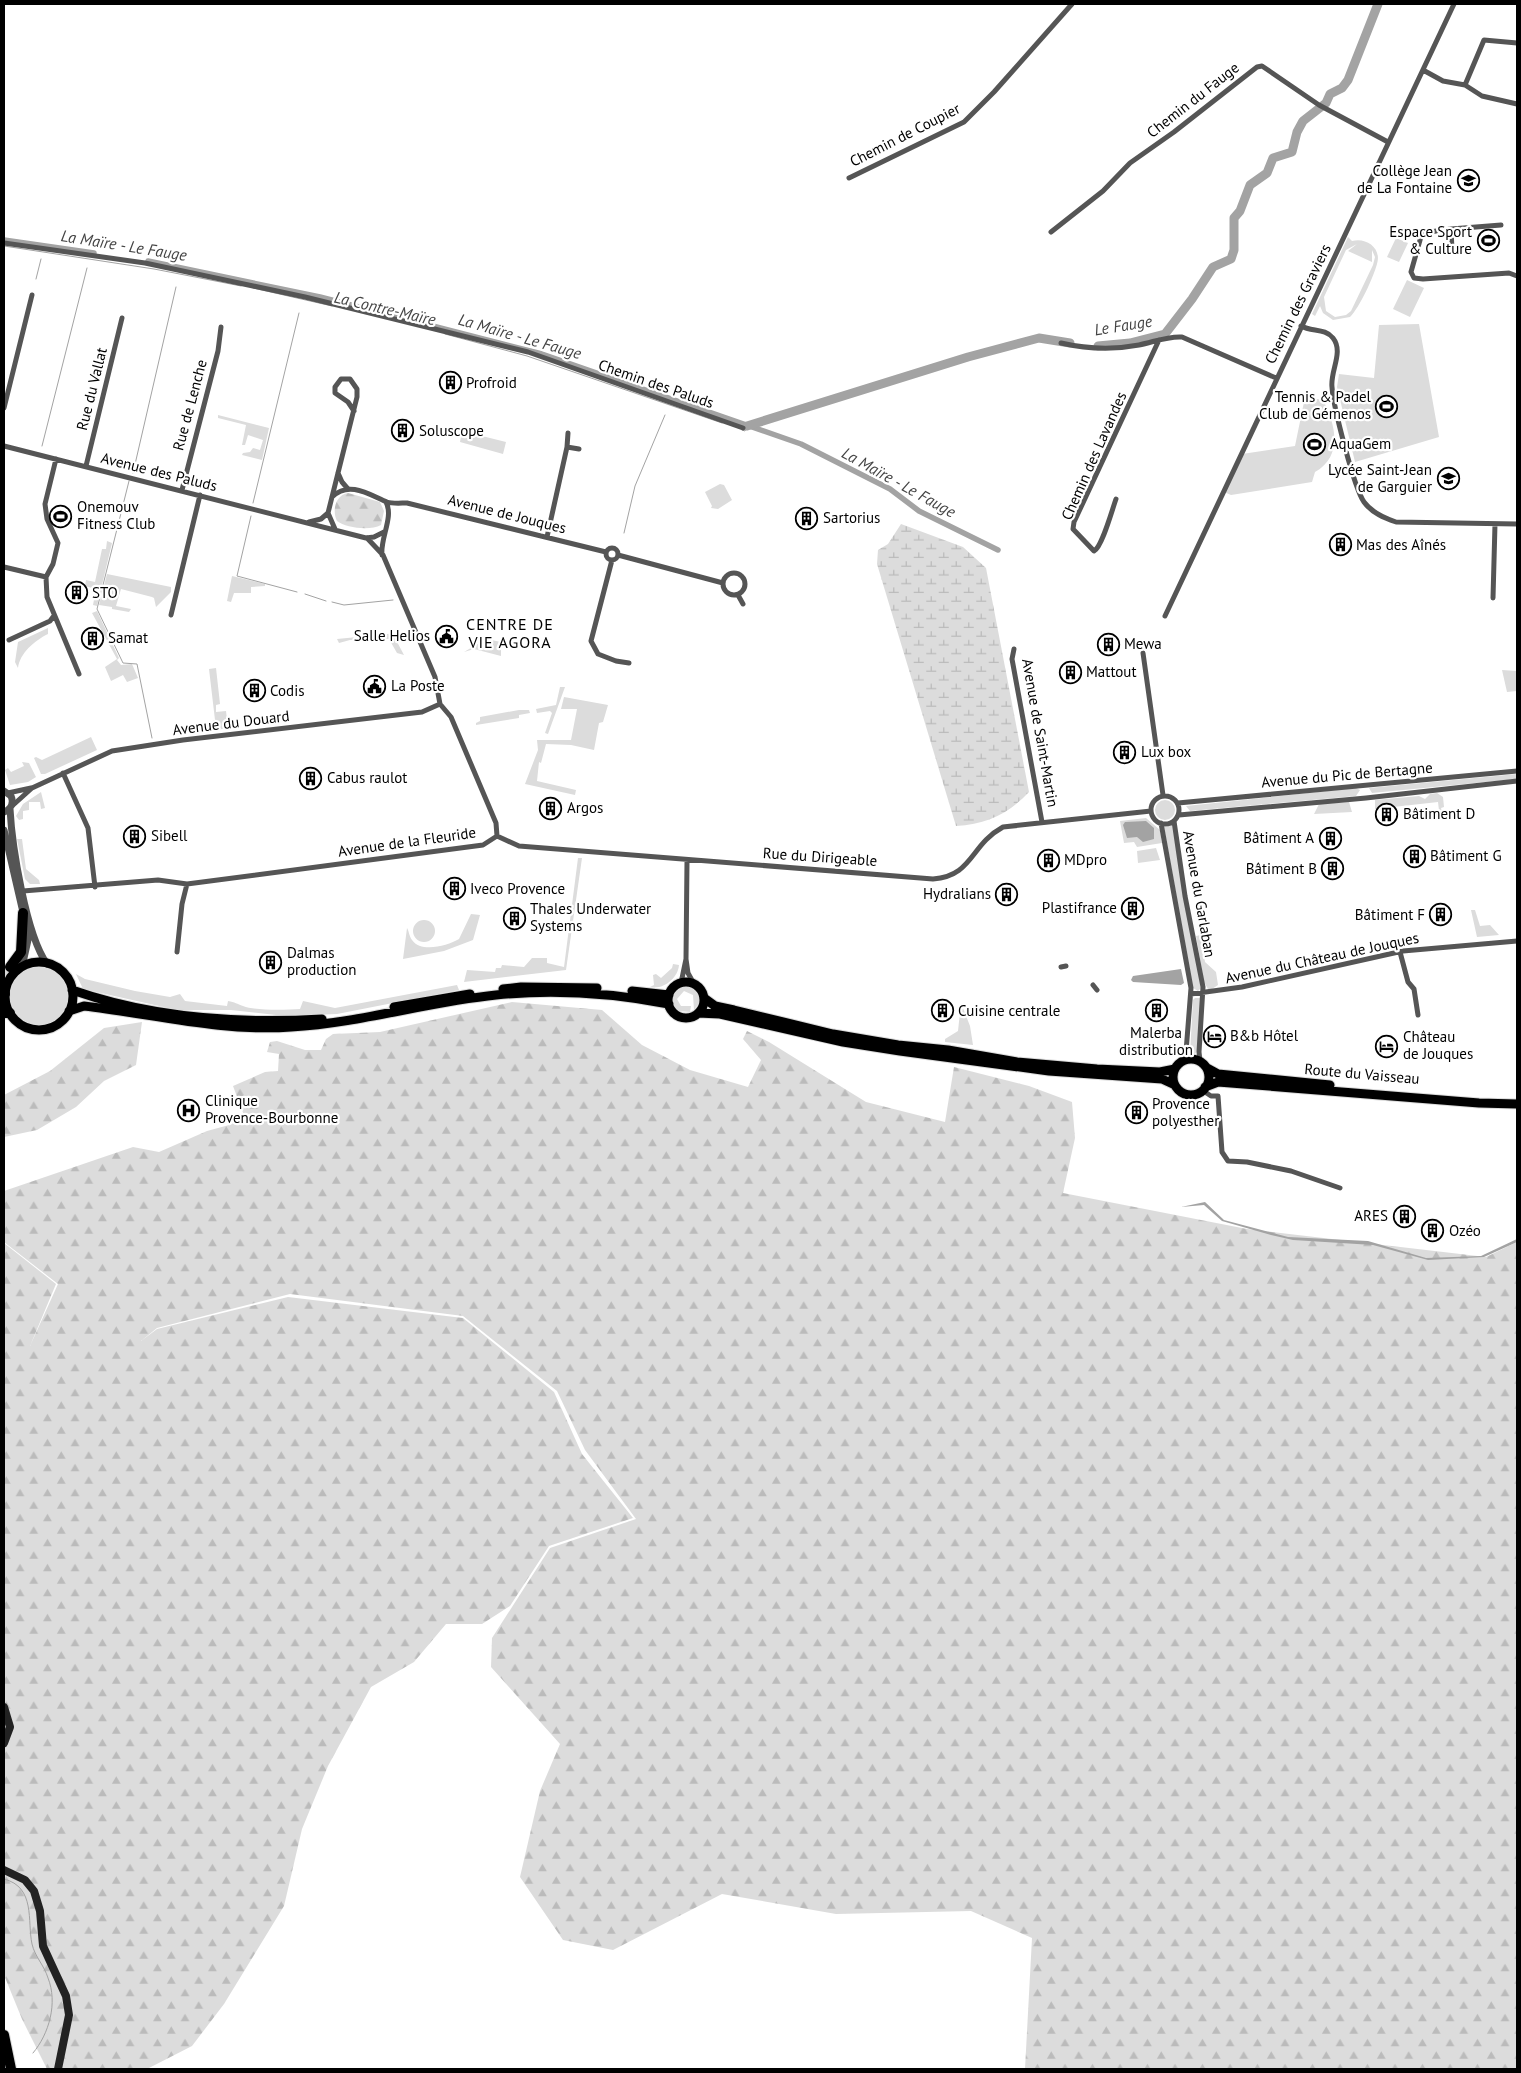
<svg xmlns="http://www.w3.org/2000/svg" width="1521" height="2073" font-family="'PT Sans',sans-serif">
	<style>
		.green { fill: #dcdcdc; fill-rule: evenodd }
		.forest { fill: url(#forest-firs) }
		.wetland { fill: url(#wetland-marsh) }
		.water { fill: #a3a3a3 }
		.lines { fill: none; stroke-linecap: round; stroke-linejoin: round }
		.stream { stroke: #a3a3a3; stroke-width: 1 }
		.canal { stroke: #a3a3a3; stroke-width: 5.5 }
		.river { stroke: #a3a3a3; stroke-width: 9 }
		.motorway-tunnel { stroke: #d9d9d9; stroke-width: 10; stroke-dasharray: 10 5; stroke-linecap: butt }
		.primary-casing { stroke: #dbdbdb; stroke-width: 11 }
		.motorway-casing { stroke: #dbdbdb; stroke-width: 12 }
		.minor { stroke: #555; stroke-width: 5 }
		.tertiary { stroke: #555; stroke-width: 7 }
		.secondary { stroke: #222; stroke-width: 8 }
		.primary { stroke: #000; stroke-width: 9 }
		.motorway { stroke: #000; stroke-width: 10 }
		.labels { text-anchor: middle; stroke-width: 4.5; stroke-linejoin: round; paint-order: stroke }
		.street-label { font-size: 15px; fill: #000; stroke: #fff }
		.poi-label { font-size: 15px; fill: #000; stroke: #fff; text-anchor: start }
		.water-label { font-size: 16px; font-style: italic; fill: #444; stroke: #fff }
		.neighbourhood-label { font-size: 16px; letter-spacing: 1px; fill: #000; stroke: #fff }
	</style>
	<defs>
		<pattern id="forest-firs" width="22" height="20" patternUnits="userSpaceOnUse" patternTransform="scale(1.25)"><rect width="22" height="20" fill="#dcdcdc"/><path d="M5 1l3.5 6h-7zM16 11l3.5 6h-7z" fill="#bbb"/></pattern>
		<pattern id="wetland-marsh" width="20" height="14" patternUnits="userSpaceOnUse" patternTransform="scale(1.25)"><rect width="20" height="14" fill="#dcdcdc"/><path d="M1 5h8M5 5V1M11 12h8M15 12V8" fill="none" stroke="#bbb"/></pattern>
	</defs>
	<rect width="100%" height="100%" fill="#fff"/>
	<path class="green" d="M1348,237L1352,241C1366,237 1382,248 1377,264C1373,278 1360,307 1350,317L1333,320L1323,313L1320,306L1315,316L1312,314ZM1357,244L1348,251L1372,262V250L1375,257L1373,265L1351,311L1346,315L1335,317L1326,311L1324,297L1346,250Z
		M1396,238L1408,243L1399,262L1387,257Z
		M1407,280L1424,288L1410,317L1393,309Z
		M1419,324L1439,437L1355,462L1337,387L1339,374L1374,378L1379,325Z
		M1305,397L1323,400C1336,425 1343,456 1315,472L1312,482L1231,495L1224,492L1242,454L1295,446Z
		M218,415L269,428L262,460L242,455L243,453L250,452L253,448L260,450L263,440L248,435L245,445H242L246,425L218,418Z
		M462,431L506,442L503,454L460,442Z
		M720,484L724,485L732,500L718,509L711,508L712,506L705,492Z
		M107,541L112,543L97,606L93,605L96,589L85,586L86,580L95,582L102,549H106Z
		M107,574L171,587V592L156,607L154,598L152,597L121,589L116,606L131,609L129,612L112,609V607L99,605Z
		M232,576L265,584V586L251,587V593H234L231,602L227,601Z
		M97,611L119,658L117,660L121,665L132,664L138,678L127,682L123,675L111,681L105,667L117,659L92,613Z
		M48,628V634C34,641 20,653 18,668L15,662L18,642Z
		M408,632V636L396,640L404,655L397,653L389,639L350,640L339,643L337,639Z
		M486,639L501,642V656L474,649L464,652Z
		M216,668L220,704L216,705V712L226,711L228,728L216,730L215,725L214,730L199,732L198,729L206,727L207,723L215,720L209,669Z
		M1502,670L1517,671V691L1507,692Z
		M560,687H565L548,734L545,733L552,713L550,711L537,713L536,709L556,705Z
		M564,697L608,705L603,722L599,723L594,750L571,745L546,744L541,763L539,762L537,781L576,790L575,795L525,784L538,750L537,740H571L577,709H561Z
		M519,710H529L530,713L519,715V718L476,725V723L480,721V717Z
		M91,737L97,750L45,774H41L34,758L36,757L42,760Z
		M22,762L29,763L36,777L28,782L10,785L5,770L8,768L11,772L24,766Z
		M1517,774V779L1372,793L1369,788Z
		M1356,788L1360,790L1356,796L1190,811L1186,806Z
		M41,792L45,808L41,809L40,802H29V810L23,811V819L19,820L16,816L23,804Z
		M1437,793L1443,797L1444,807L1441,808L1444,818L1440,819L1438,802L1375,809V800L1419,796L1425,799L1430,794Z
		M1155 810a10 10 0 1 1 20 0a10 10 0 1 1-20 0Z
		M1349,802L1352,812L1314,814L1319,804Z
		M1146,818L1160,830L1162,843L1137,847L1134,842L1124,843L1120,821Z
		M1173,825L1201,988L1198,991L1193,988L1164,827Z
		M22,839L26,869L39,880L40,884H30L25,879L17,839Z
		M1156,848L1160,860L1138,863L1137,851Z
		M578,858H582L566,970L464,982L467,970L495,972L496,968H501L502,965L524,967L532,958H547V963L564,967Z
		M1471,910H1475L1480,926L1490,925L1499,935L1477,937Z
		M471,914L480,915L473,940L444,951L403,959L407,928C409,931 409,936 412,940C421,953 447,946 459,939Z
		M413 931a11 11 0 1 1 22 0a11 11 0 1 1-22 0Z
		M1201,935L1205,962L1216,972L1218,985L1212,989H1208L1204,982L1196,936Z
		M673,964L679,965C678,978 664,990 650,987L654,985L653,975L656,974L661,978L672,968Z
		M10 996a29 29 0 1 1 58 0a29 29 0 1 1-58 0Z
		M76,974L85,979L135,991L170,997L180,994L185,1001L227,1006L228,1001C235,1002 237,1004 243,1006C256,1011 286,1010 300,1009L303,1001L335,1008L457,985L459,990L337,1014L285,1016L231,1010H177L83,989Z
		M683,986H692L699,996V1003L694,1010L693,995L684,991L677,999L681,1006H691L690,1012L678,1011L673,1005V994Z
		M1195,998H1200L1202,1001L1197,1051L1195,1054H1190L1193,1000Z
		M961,1003L970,1026L973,1045L945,1042V1039L958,1031Z"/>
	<path class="forest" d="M348,493L380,502L384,511L381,525C370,531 346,528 337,521C332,511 335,495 348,493Z
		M512,1002L602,1010L642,1045L690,1070L748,1087L761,1060L743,1039L747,1031L769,1042L866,1102L945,1122L954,1067L1029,1086L1072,1102L1075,1138L1063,1193L1247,1229L1486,1257L1517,1242V2069H1025L1032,1938L971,1911L836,1914L722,1894L613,1950L563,1940L520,1877L540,1791L560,1744L491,1667L492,1638L550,1548L636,1519L585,1450L557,1391L463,1316L290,1294L157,1328L141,1341L157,1329L288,1297L463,1318L554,1392L582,1454L633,1518L549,1546L510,1606L482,1624H446L414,1662L371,1687L328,1766L302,1829L284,1906L224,2004L192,2046L147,2069H47L22,2019L4,1975V1243L56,1284L30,1346L58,1284L4,1242V1191L133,1147L159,1152L207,1131L229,1125L245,1118L233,1086L265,1072L278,1071L279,1054L267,1052L270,1042L277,1041L305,1050H321L326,1039L333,1034L380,1032Z
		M142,1022L136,1065L104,1081L76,1107L37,1130L4,1137V1095L50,1071L104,1028Z"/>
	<path class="wetland" d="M901,524L963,547L986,568L1029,792C1008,814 987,824 956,826L877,564L878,550L888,544Z"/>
	<path class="water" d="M1146,821L1154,828V839L1143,842L1137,837L1127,838L1123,825L1125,822Z
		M1181,969L1184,983L1181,985L1133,982L1131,980L1133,976Z
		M1205,1202L1224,1220L1288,1237L1368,1241L1426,1258L1481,1256L1517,1239V1242L1484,1257L1428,1260L1373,1245L1293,1240L1271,1235L1222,1221L1204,1205L1181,1207Z"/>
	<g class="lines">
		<path class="stream" d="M4,246L154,269L241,286
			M36,279L41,259
			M253,288L332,306
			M445,334L527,356L722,423
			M742,430L745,431L747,426
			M42,446L87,268
			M133,473L176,287
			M129,481L97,609L123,663L137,664L152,738
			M253,503L299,313
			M251,516L237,576L297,592
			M624,533L635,486L665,415
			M305,594L326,601
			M332,602L344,605L393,600
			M4,1879C36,1887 27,1921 32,1944C35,1957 44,1965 48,1978C58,2003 49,2034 33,2053"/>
		<path class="canal" d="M4,240L94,253
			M148,261L320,297L542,354L801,444L890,489L919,511L998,550"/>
		<path class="river" d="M1098,346L1130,343L1165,334L1192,299L1213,267L1231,259L1234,250V218L1240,211L1250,185L1267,173L1273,158L1292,152L1297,132L1303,121L1326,103L1330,94L1342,88L1348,80L1378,4
			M747,426L968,357L1039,338L1070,343"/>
		<path class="motorway-tunnel" d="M4,974L10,967"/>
		<defs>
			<path id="primary" d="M5 996a34 34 0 1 1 68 0a34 34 0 1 1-68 0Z
				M668 1000a18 18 0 1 1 36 0a18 18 0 1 1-36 0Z
				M503,989L521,987L597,988
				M72,990C152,1018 238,1024 322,1019
				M632,991L669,995
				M704,998L715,1006L734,1010L833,1034L898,1045L948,1050L1017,1062L1097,1069L1160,1072L1175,1069
				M394,1007L470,994
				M69,1011L84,1006C153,1014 221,1032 291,1027C360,1023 427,1002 496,995C554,989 612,993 669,1004
				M698,1013L720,1014L843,1042L900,1051L1049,1071L1162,1079L1175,1085
				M1173 1077a18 18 0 1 1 36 0a18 18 0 1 1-36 0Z
				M1207,1068L1218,1074L1330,1085
				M1205,1087L1218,1082L1479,1103L1517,1104"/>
			<path id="motorway" d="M10,967L21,952L23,913
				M4,995L5,994
				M4,1013H10
				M4,2035L11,2069"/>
		</defs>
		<use href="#primary" class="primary-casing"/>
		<use href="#motorway" class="motorway-casing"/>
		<path class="minor" d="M1423,70L1443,81L1465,85L1482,96L1517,104
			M1465,85L1484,40L1517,43
			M849,178L964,122L994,92L1072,4
			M1451,229L1501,225
			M1051,232L1103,191L1130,163L1174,132L1257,67L1262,66L1319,105L1388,142
			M4,243L145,263L305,297L528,352L743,428
			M1452,250L1451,229L1422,233L1411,272L1414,278L1423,279L1509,273L1517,276
			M1301,326C1312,332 1325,328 1333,338C1344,352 1330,371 1332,387C1333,405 1354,488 1364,502C1372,513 1384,518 1396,522L1517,524
			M1061,343C1087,349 1113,350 1139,345C1154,342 1167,336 1182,337L1276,378
			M4,408L32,295
			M4,446L366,538L374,537L384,532
			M567,447L579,449
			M56,459L45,504L47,519L58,543L53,564L46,577L47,597L79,674
			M86,466L122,318
			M338,473L342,482L348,489
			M182,490L218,351L221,327
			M332,497C349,480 370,495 387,502C393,504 401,503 407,503L606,552
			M1116,499C1112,510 1102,547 1094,551L1073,529L1074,522L1159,340
			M309,522L321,519L328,513
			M335,529L328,513L357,397V389L350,379H341L335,387V393L348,402L354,411
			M547,537L567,447L568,433
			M367,538L383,555L435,677L440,704L451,717L496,823L497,836
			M606 554a6 6 0 1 1 12 0a6 6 0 1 1-12 0Z
			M382,555C380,538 394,517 386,502
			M618,555L723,583
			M612,560L591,641L598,654L616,661L629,663
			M4,567L46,577
			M723 584a11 11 0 1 1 22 0a11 11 0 1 1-22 0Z
			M738,595L743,604
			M1493,598L1495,524
			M171,615L200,495
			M1165,616L1454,4
			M9,640L50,621L53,617
			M1014,649L1012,659L1042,822
			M1143,653L1163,795
			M63,773L88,828L95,887
			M8,793L31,788
			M1151 810a14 14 0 1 1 28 0a14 14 0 1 1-28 0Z
			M1178,803L1517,771
			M12,806L32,788L112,751L183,740L422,712L440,704
			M1179,815L1366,798L1517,781
			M1174,821L1185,896L1203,987L1199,1052L1200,1061
			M1161,823L1191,988L1186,1052L1181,1061
			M497,836L519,846L933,879C973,876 970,845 1003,827L1151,811
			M23,891L158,880L187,884
			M177,952L182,904L187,884L483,845L497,836
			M1400,952L1408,982L1414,989L1418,1015
			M686,959L687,861
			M1061,967L1066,966
			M681,983L686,959L688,973L694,984
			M1093,985L1097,990
			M1191,994L1242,987L1403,951L1517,941
			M1202,1090L1211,1096H1218L1222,1152L1228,1161L1247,1162L1291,1171L1340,1188"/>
		<path class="tertiary" d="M4,791L11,796C14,803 11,809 4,812
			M10,809C12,846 26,935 47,964
			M4,830L22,908
			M22,967L28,940L25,926"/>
		<path class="secondary" d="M4,1707L10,1727L4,1743
			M4,1870L25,1880L34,1891L40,1911L43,1946L66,1996L69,2015L58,2069"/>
		<use href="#primary" class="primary"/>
		<use href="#motorway" class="motorway"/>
	</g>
	<defs>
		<symbol id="school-ring" viewBox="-11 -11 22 22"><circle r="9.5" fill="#fff" stroke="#000" stroke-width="1.5"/><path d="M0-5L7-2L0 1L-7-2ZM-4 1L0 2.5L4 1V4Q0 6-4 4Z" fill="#000"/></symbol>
		<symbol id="stadium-ring" viewBox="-11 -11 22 22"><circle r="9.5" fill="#fff" stroke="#000" stroke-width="1.5"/><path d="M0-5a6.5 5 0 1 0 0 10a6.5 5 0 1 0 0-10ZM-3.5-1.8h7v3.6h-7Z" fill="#000"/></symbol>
		<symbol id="building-ring" viewBox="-11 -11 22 22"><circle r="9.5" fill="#fff" stroke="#000" stroke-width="1.5"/><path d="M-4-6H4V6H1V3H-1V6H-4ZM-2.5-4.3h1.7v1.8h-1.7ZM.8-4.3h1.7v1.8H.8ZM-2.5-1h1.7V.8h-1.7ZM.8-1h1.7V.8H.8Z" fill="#000"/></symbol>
		<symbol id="civic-ring" viewBox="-11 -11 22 22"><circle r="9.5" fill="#fff" stroke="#000" stroke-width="1.5"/><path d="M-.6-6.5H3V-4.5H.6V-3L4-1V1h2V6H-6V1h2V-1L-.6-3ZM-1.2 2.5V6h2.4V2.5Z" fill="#000"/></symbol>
		<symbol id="hotel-ring" viewBox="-11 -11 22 22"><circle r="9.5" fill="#fff" stroke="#000" stroke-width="1.5"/><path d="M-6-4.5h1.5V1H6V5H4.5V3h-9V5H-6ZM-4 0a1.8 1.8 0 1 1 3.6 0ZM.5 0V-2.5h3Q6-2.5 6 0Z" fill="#000"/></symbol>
		<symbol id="hospital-ring" viewBox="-11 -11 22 22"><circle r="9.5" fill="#fff" stroke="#000" stroke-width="1.5"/><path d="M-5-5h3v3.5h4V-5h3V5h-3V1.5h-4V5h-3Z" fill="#000"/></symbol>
	</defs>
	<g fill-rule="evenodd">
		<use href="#school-ring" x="1456" y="168" width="25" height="25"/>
		<use href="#stadium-ring" x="1476" y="228" width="25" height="25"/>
		<use href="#building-ring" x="438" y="370" width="25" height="25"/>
		<use href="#stadium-ring" x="1374" y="394" width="25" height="25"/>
		<use href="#building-ring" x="390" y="418" width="25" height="25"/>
		<use href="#stadium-ring" x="1302" y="432" width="25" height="25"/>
		<use href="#school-ring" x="1436" y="466" width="25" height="25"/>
		<use href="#stadium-ring" x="48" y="504" width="25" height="25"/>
		<use href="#building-ring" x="794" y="506" width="25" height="25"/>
		<use href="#building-ring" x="1328" y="532" width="25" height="25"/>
		<use href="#building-ring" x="64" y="580" width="25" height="25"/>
		<use href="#civic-ring" x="434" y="624" width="25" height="25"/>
		<use href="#building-ring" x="80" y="626" width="25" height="25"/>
		<use href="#building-ring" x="1096" y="632" width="25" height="25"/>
		<use href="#building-ring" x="1058" y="660" width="25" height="25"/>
		<use href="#civic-ring" x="362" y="674" width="25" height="25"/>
		<use href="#building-ring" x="242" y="678" width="25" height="25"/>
		<use href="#building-ring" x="1112" y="740" width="25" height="25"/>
		<use href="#building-ring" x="298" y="766" width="25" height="25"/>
		<use href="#building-ring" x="538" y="796" width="25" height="25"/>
		<use href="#building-ring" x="1374" y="802" width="25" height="25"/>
		<use href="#building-ring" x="122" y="824" width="25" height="25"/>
		<use href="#building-ring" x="1318" y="826" width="25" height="25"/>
		<use href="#building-ring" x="1402" y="844" width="25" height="25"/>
		<use href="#building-ring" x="1036" y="848" width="25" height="25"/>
		<use href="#building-ring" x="1320" y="856" width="25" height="25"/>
		<use href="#building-ring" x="442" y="876" width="25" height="25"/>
		<use href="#building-ring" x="994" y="882" width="25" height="25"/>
		<use href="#building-ring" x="1120" y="896" width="25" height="25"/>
		<use href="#building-ring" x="1428" y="902" width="25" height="25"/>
		<use href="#building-ring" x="502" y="906" width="25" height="25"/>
		<use href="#building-ring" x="258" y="950" width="25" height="25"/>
		<use href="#building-ring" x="1144" y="998" width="25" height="25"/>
		<use href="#building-ring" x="930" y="998" width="25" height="25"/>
		<use href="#hotel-ring" x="1202" y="1024" width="25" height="25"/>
		<use href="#hotel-ring" x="1374" y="1034" width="25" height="25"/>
		<use href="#hospital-ring" x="176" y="1098" width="25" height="25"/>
		<use href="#building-ring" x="1124" y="1100" width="25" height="25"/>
		<use href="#building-ring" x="1392" y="1204" width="25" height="25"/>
		<use href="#building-ring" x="1420" y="1218" width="25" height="25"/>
	</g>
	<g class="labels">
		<g class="street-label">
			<text transform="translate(1193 100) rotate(-38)" y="5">Chemin du Fauge</text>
			<text transform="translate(905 135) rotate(-27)" y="5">Chemin de Coupier</text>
			<text transform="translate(1298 304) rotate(-64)" y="5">Chemin des Graviers</text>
			<text transform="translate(656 384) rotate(19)" y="5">Chemin des Paluds</text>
			<text transform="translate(92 389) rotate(-76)" y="5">Rue du Vallat</text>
			<text transform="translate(190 405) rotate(-75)" y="5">Rue de Lenche</text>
			<text transform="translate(1094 456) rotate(-66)" y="5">Chemin des Lavandes</text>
			<text transform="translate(159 472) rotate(14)" y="5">Avenue des Paluds</text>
			<text transform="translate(507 514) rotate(14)" y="5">Avenue de Jouques</text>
			<text transform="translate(231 723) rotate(-7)" y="5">Avenue du Douard</text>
			<text transform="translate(1040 733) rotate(80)" y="5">Avenue de Saint-Martin</text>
			<text transform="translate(1347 775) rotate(-5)" y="5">Avenue du Pic de Bertagne</text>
			<text transform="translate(407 842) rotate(-8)" y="5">Avenue de la Fleuride</text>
			<text transform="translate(820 857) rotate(4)" y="5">Rue du Dirigeable</text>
			<text transform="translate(1199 894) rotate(80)" y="5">Avenue du Garlaban</text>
			<text transform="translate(1322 958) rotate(-12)" y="5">Avenue du Château de Jouques</text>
			<text transform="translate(1362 1074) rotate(5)" y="5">Route du Vaisseau</text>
		</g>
		<g class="poi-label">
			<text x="1452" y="176" text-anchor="end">Collège Jean<tspan x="1452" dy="17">de La Fontaine</tspan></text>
			<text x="1472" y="237" text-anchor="end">Espace Sport<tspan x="1472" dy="17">&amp; Culture</tspan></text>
			<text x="466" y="388">Profroid</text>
			<text x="1371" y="402" text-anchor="end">Tennis &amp; Padel<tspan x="1371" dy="17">Club de Gémenos</tspan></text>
			<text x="419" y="436">Soluscope</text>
			<text x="1330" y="449">AquaGem</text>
			<text x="1432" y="475" text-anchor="end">Lycée Saint-Jean<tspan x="1432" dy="17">de Garguier</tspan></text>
			<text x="77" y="512">Onemouv<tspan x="77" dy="17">Fitness Club</tspan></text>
			<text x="823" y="523">Sartorius</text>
			<text x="1356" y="550">Mas des Aînés</text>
			<text x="92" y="598">STO</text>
			<text x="430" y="641" text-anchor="end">Salle Helios</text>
			<text x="108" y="643">Samat</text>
			<text x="1124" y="649">Mewa</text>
			<text x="1086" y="677">Mattout</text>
			<text x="391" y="691">La Poste</text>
			<text x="270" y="696">Codis</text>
			<text x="1141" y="757">Lux box</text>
			<text x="327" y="783">Cabus raulot</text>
			<text x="567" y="813">Argos</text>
			<text x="1403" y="819">Bâtiment D</text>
			<text x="151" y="841">Sibell</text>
			<text x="1314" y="843" text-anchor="end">Bâtiment A</text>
			<text x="1430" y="861">Bâtiment G</text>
			<text x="1064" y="865">MDpro</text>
			<text x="1317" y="874" text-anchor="end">Bâtiment B</text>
			<text x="470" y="894">Iveco Provence</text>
			<text x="991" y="899" text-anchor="end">Hydralians</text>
			<text x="1117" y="913" text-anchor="end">Plastifrance</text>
			<text x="530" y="914">Thales Underwater<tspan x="530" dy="17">Systems</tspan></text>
			<text x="1425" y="920" text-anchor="end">Bâtiment F</text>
			<text x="287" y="958">Dalmas<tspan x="287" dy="17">production</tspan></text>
			<text x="958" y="1016">Cuisine centrale</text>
			<text x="1156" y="1038" text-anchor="middle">Malerba<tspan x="1156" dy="17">distribution</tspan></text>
			<text x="1230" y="1041">B&amp;b Hôtel</text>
			<text x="1403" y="1042">Château<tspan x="1403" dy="17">de Jouques</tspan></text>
			<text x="205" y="1106">Clinique<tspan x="205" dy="17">Provence-Bourbonne</tspan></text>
			<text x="1152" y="1109">Provence<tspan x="1152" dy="17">polyesther</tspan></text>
			<text x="1388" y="1221" text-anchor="end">ARES</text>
			<text x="1449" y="1236">Ozéo</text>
		</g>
		<g class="water-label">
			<text transform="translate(124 245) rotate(9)" y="6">La Maïre - Le Fauge</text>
			<text transform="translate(385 308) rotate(13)" y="6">La Contre-Maïre</text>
			<text transform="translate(1123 325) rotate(-9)" y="6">Le Fauge</text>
			<text transform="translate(520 336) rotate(16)" y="6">La Maïre - Le Fauge</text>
			<text transform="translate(899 482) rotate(29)" y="6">La Maïre - Le Fauge</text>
		</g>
		<g class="neighbourhood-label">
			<text x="510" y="630">CENTRE DE<tspan x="510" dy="18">VIE AGORA</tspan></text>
		</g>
	</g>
	<rect width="1521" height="2073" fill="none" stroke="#000000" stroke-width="10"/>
</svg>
